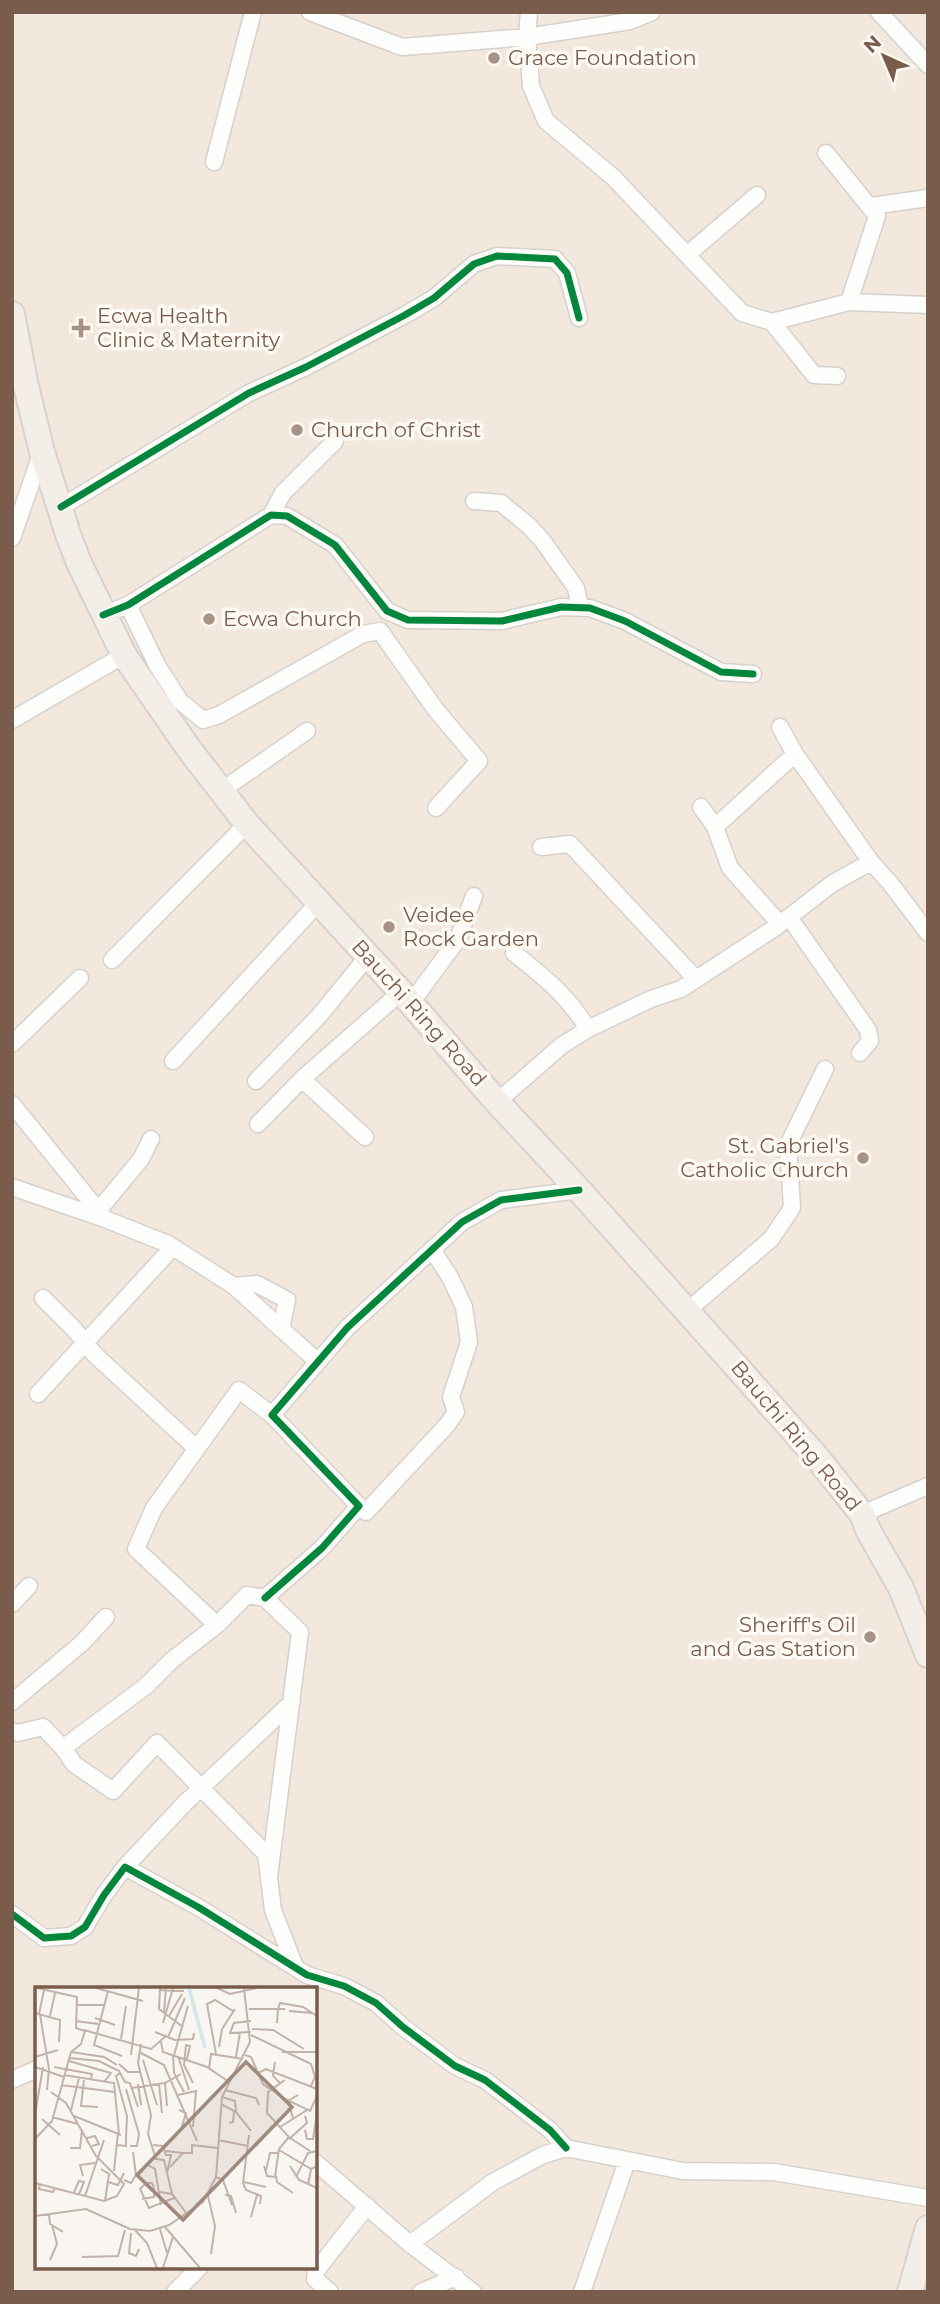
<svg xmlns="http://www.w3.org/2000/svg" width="940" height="2304" font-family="Montserrat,sans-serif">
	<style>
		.residential { fill: #f2e8de; fill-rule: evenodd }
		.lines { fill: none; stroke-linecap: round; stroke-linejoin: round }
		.street-casing { stroke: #d7d1cb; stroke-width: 19 }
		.primary-casing { stroke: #dad1cc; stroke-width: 28 }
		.street { stroke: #fefefd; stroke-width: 16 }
		.primary { stroke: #f3eee8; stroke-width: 24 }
		.cycleway-casing { stroke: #fffaf3; stroke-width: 11 }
		.cycleway { stroke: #00873e; stroke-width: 7 }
		.poi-dot { fill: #a69286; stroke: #fffaf3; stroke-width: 2.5 }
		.labels { text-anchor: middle; stroke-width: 7; stroke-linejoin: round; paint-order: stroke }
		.poi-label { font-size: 21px; fill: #7a5c4d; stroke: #fffaf3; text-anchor: start }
		.street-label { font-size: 21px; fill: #7a5c4d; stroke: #fffaf3 }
		.inset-river { fill: none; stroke: #d0e8ea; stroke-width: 3.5 }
		.inset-road { fill: none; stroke: #c2b3aa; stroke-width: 2 }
		.view { fill: #9f8a7d; fill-opacity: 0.15; stroke: #9f8a7d; stroke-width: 3.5 }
		.inset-edge { fill: none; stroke: #7a5c4d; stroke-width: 3.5 }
	</style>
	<rect width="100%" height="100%" fill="#f9f5f0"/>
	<path class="residential" d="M12,12H928V2292H12ZM37,1989H315V2267H37Z"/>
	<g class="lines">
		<defs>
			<path id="street" d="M310,12L402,47L527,37L630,21L652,12
				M529,12L527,37L531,86L546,121L613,177L742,313L772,322L849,302L928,305
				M879,12L928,65
				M826,153L877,216L849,302
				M214,162L253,12
				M871,206L928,198
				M688,254L757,195
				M772,322L814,375L837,376
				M474,501L501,503L529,526L542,540L576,588L580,607
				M61,507L249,393L306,367L405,315L434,298L474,264L497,256L555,259L567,273L579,318
				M271,515L283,493L335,441
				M12,538L42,452
				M128,605L157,665L180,701L203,720L219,715L363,634L380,631L436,710L479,761L436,808
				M103,615L128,605L271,515L287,516L335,545L387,611L408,620L502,621L561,607L590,608L625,621L721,672L753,674
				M12,720L124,655
				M780,727L795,754L871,862L890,883L928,933
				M221,791L307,731
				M701,807L715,827L730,868L780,924
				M715,827L795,754
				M541,847L570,844L696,979
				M789,917L868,1030L870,1041L860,1053
				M514,953C544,977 568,996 588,1029
				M112,960L247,824
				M411,1003L458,939L474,896
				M12,1044L80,978
				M173,1061L319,902
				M302,1079L365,1137
				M256,1081L319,1016L368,956
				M497,1102L561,1046L588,1029L651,999L681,989L776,927L833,883L871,862
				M12,1104L105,1219
				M258,1124L302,1079L401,992
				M12,1187L105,1219L168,1244L234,1286L257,1284L287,1300L281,1329
				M98,1211L141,1159L151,1139
				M234,1286L318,1362
				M43,1298L75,1330L94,1354L196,1448
				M687,1311L771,1239L792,1208L788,1145L825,1069
				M38,1394L173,1247
				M359,1506L366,1512L447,1425L456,1412L451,1397L469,1342L464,1307L450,1277L433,1251
				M862,1514L928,1486
				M265,1598L322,1548L359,1506L272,1415L347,1328L462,1222L501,1200L579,1190
				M12,1604L29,1586
				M217,1625L136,1549L154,1508L239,1390L272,1415
				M12,1702L82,1643L106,1617
				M12,1731L18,1733L43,1727L63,1748L74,1764L113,1791L157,1743L266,1854L273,1910L295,1967
				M63,1748L146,1686L172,1660L217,1625L247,1595L265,1598L300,1632L269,1877
				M125,1867L184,1804L292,1702
				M12,1914L44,1938L71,1936L85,1927L104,1895L125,1867L198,1907L307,1975L344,1986L376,2003L403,2027L455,2066L485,2080L550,2130L566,2148
				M12,2080L37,2069
				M315,2162L410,2244L473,2292
				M410,2244L493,2182L543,2155L566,2148L683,2171L774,2172L928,2198
				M175,2292L200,2267
				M330,2292L315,2279L316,2271L367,2206
				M421,2292L456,2277
				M582,2292L627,2161"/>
			<path id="primary" d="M12,314L25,382L42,452L68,534L79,563L124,655L189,749L247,824L401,992L497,1102L579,1190L816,1456L862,1514L868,1530L901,1588L928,1655
				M910,2292L928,2228"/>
		</defs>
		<use href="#street" class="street-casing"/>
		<use href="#primary" class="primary-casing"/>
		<use href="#street" class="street"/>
		<use href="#primary" class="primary"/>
		<defs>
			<path id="cycleway" d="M61,507L249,393L306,367L405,315L434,298L474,264L497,256L555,259L567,273L579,318
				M103,615L128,605L271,515L287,516L335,545L387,611L408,620L502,621L561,607L590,608L625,621L721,672L753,674
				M265,1598L322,1548L359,1506L272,1415L347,1328L462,1222L501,1200L579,1190
				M12,1914L44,1938L71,1936L85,1927L104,1895L125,1867L198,1907L307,1975L344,1986L376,2003L403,2027L455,2066L485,2080L550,2130L566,2148"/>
		</defs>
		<use href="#cycleway" class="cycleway-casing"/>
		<use href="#cycleway" class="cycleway"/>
	</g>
	<g class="poi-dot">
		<circle cx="494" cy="58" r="7"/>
		<path d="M77.5 317.5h7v7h7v7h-7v7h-7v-7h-7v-7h7z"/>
		<circle cx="297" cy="430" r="7"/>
		<circle cx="209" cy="619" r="7"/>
		<circle cx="389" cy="927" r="7"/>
		<circle cx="863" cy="1158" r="7"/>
		<circle cx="870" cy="1637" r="7"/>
	</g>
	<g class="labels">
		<g class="poi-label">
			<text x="508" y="65">Grace Foundation</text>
			<text x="97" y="323">Ecwa Health<tspan x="97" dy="24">Clinic &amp; Maternity</tspan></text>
			<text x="311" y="437">Church of Christ</text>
			<text x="223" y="626">Ecwa Church</text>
			<text x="403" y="922">Veidee<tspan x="403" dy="24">Rock Garden</tspan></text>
			<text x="849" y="1153" text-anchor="end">St. Gabriel's<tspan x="849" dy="24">Catholic Church</tspan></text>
			<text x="856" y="1632" text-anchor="end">Sheriff's Oil<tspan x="856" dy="24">and Gas Station</tspan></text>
		</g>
		<g class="street-label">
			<text transform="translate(419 1013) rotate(48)" y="7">Bauchi Ring Road</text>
			<text transform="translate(796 1436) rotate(50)" y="7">Bauchi Ring Road</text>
		</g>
	</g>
	<g transform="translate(35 1987)">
		<rect width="282" height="282" fill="#f9f5f0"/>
		<path class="inset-river" d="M154,1L170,61"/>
		<path class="inset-road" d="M61,1L108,14M125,1L124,22L148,40M182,1L195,7L222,1M125,3L149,4M73,4L59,58L87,69M41,18H69M214,22H243L242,36M250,22H243L245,16L268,20L282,29M254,24L277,26M129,25L131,1M0,26L25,33L24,55M4,27L9,3M5,27L14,82L12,103M15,29L20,6M134,29L147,7M60,31L80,38M41,34L63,37M128,36L138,1M217,42L238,43L269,62M49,43L116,62L131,49M120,45L140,53L158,52L159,46M216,45L195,46L199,36L216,34M216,48L276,77L280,90L276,99M133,50L150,11M86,52L91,19M126,55L128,65L172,80L194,95M106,57L103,76L116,128L113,147L121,172L129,173L137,207M184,60L187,42L200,22M36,65L69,70L82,78M104,65L129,78L162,154M247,65H282M181,67L172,17L180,13L198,24M96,68L104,1M138,68L139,86L149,105M139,68L153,19M210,68L216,70L228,97L252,113L275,124L282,109M143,69L154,103M0,70L23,63M201,70L205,45M35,71L64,74L84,84L90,95L95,96L103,120M152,72L155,59L151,58L149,78L158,96M108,73L122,118M34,74L76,86L69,95M240,75L238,89L245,96M84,77L93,85H106M0,80L29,90M19,80L57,87L56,92M174,81L176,67L208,72M223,86L231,82L282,102M29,88L79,96L84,147M49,93L46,119L63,120M130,96L132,119M103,97L106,118M124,97L127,126M26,98L80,105M96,101L130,96L146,87M91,102L104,147L102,159H95M190,103L221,111L224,118M143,108L161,104L158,140M187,110L200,114L201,125L216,144M186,117L199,124L198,135L194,136M36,123L44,91M144,123L151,126L147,139M0,128L8,80M39,129L86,148M17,130L43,137M258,131L253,114L263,108M7,132L25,148M245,140L272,123M270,143L272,152H278L282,127M214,148L208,196L211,203L226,209L225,217M52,151L60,149L64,157L57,159M255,151L275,164M0,152L17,134L36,65L46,57L50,44L41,41L42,10L2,1M254,152L272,136L270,129M183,153L213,159M82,158L91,159V150L92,129L81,89L85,86M118,158L128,159L131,168H136L132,186M35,161H45L47,143M244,163L276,182M131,164L148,166L135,180M148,166H157V158L183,161M111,177L120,182L126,218M229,179L232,189L240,190L244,162L254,150L232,126L233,105L250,93M255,179L264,193L282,201M66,182L74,187L70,214M231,183L235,166H244M79,184L83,146M48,189L45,178L60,176M241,189L242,195L258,206M181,190L188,193L197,218M261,190L273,166L282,164M89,193L96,196L101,188L98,165M73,195L83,198L89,186M209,195L231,200M0,196L69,214L82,209L89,197L61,169L31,116L16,105M5,197L4,202L18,205L20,200M273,198L276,182L282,179M119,201L117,196H111L105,202L114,221L139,211M39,205L44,194L49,195L44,207M125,205L137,207L152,227M190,208L196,209L201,226M50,209L69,153M173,209L180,239L176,267M107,212L119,210V201M14,227L15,237L28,245M0,229L51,222L95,242L115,244L134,238L168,215L181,190L187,110L215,55L209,1M216,230L222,208M130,240L165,281M125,242L132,266M100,243L112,256L122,281M96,246L94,266L101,269L104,262M47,270L83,269L90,243M15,273L22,257L17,238M128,281L138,250"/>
		<path class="view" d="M211,75L257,120L148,233L102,188Z"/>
		<rect width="282" height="282" class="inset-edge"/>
	</g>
	<rect width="940" height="2304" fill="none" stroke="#7a5c4d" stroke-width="28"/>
	<g transform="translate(884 56) rotate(316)" stroke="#fffaf3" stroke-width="5" paint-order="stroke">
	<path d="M0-5L12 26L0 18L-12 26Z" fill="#7a5c4d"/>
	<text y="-10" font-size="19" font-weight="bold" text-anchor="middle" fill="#7a5c4d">N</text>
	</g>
</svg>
